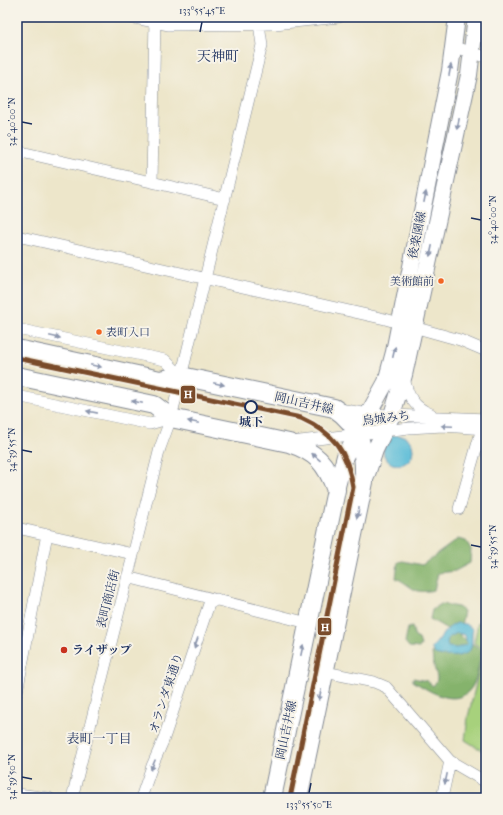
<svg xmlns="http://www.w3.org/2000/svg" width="503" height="815" font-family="'IM FELL French Canon','Noto Serif JP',serif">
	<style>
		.green { fill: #a7d17c; stroke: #61806d }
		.forest { fill: #85b36c; stroke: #507165 }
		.water { fill: #59bbd7; stroke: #3a759a; fill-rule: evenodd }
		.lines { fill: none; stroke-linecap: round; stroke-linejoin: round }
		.street-casing { stroke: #848a94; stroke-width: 12 }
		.secondary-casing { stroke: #848a94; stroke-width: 18 }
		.primary-casing { stroke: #848a94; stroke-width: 20 }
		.street { stroke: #fff; stroke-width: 11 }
		.secondary { stroke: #fff; stroke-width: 16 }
		.primary { stroke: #fff; stroke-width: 18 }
		.tram-1-casing { stroke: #f7f3e8; stroke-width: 8 }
		.tram-1 { stroke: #7a4b2a; stroke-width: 5 }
		.oneway { fill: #8d97ae }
		.ticks { fill: none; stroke: #1b2f5e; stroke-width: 1.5 }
		.bus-dot { fill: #f26522; stroke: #f7f3e8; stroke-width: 1.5 }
		.stop-dot { fill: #f7f3e8; stroke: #1b2f5e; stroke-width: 2 }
		.poi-dot { fill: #c8321e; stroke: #f7f3e8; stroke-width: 1.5 }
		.labels { text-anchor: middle; stroke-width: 4; stroke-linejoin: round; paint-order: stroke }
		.bus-label { font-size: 11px; fill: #1b2f5e; stroke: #f7f3e8; text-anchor: end }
		.street-label { font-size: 12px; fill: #1b2f5e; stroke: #f7f3e8 }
		.stop-label { font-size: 12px; font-weight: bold; fill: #1b2f5e; stroke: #f7f3e8 }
		.poi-label { font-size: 12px; font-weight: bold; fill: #1b2f5e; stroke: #f7f3e8; text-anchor: start }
		.neighbourhood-label { font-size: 13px; fill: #1b2f5e; stroke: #f7f3e8 }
		.quarter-label { font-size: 14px; fill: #1b2f5e; stroke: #f7f3e8 }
		.line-badge { stroke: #f7f3e8; stroke-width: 1.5 }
		.badge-label { font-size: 11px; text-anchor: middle; font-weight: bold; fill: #fff }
		.neatline { fill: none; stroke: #1b2f5e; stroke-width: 1.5 }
		.ticks-label { font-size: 10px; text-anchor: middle; fill: #1b2f5e }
	</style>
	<rect width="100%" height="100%" fill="#f7f3e8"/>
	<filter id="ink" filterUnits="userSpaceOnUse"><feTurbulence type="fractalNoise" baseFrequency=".025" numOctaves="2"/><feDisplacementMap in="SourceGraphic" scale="8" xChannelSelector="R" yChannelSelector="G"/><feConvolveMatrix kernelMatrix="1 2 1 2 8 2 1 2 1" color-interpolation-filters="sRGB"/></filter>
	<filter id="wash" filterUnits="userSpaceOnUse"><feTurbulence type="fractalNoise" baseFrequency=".012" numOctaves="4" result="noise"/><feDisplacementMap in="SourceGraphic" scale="16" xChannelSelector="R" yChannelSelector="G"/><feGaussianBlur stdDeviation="0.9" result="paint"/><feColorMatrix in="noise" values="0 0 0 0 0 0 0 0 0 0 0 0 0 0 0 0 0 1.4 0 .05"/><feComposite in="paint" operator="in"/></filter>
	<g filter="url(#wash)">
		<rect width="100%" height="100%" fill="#ede6ca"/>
		<path class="green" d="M478,622L486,624V753L465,740L468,717L484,650L474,643Z"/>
		<path class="forest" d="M458,539L466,541L471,549L470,563L455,571L438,573L434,590C412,595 413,586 396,578L398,562L403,561L422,565Z
			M441,604L458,607L464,611L460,630V636L482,650C479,661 478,677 472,687C457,710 429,691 413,681V678L427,681L433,686C440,678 436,676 434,666C432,662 433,657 432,653L449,630L430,619L432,610Z
			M412,627L415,637L419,639L421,645L419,648L409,647L405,642L408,628Z"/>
		<path class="water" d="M383 450a15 15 0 1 1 30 0a15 15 0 1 1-30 0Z
			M457,623L465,624L473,629C471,635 473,641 471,648C466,659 445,657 435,654L432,650V647C443,637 442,630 457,623ZM457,633L465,635L467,644L457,648L448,647L447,643L448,638Z"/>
	</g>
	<g filter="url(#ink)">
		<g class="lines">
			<defs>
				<path id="street" d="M130,17L169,25L275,24L339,17
					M454,47L486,57
					M17,151L225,199
					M152,182L155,17
					M17,236L385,319L460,340L486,351
					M17,329L165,360L181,376
					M404,378C408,396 413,407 431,414
					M17,396L150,424L171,418
					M339,409L369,414L486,419
					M292,442L409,428L443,426L486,429
					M459,509L482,428
					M17,528L133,554
					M127,577L308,623
					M325,672L374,682L386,687L450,761L486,782
					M17,692L47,534
					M17,794L49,798
					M72,798L160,448L171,418L262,45L258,17
					M141,798L152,766L163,741L209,604L217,599
					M442,798L450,761"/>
				<path id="secondary" d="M366,477L375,450L392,415L404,375L469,75L476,17
					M336,490L345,456L386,382L394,352L450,71L457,17"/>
				<path id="primary" d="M17,349L160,380L181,376L334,408C362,426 365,451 364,482L298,798
					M17,376L154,405L171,418L289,443C316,452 326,463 336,490L272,798"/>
			</defs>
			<use href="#street" class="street-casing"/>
			<use href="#secondary" class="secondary-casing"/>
			<use href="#primary" class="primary-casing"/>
			<use href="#street" class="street"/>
			<use href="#secondary" class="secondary"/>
			<use href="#primary" class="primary"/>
			<defs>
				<path id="tram-1" d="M17,358L301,418C334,433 347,451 353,487L290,798"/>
			</defs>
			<use href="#tram-1" class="tram-1-casing"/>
			<use href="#tram-1" class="tram-1"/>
		</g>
		<defs><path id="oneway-solid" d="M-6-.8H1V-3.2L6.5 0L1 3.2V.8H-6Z"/></defs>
		<g class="oneway">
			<use href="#oneway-solid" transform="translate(450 70) rotate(-80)"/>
			<use href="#oneway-solid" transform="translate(458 124) rotate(102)"/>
			<use href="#oneway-solid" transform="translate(425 197) rotate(-79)"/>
			<use href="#oneway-solid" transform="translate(431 251) rotate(102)"/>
			<use href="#oneway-solid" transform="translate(55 337) rotate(12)"/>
			<use href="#oneway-solid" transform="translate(394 352) rotate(-77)"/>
			<use href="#oneway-solid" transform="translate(96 366) rotate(12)"/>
			<use href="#oneway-solid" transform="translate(219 384) rotate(12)"/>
			<use href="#oneway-solid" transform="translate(137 402) rotate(-168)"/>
			<use href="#oneway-solid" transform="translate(92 412) rotate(-169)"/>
			<use href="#oneway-solid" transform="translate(193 422) rotate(-168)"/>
			<use href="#oneway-solid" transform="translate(447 426) rotate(-177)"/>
			<use href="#oneway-solid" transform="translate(316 457) rotate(-139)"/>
			<use href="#oneway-solid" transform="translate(358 513) rotate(101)"/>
			<use href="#oneway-solid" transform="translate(196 643) rotate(110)"/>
			<use href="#oneway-solid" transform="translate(302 650) rotate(-78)"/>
			<use href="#oneway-solid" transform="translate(320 695) rotate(102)"/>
			<use href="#oneway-solid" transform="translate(153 765) rotate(113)"/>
			<use href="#oneway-solid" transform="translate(446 779) rotate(102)"/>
		</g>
	</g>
	<path class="ticks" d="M200,32L202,22M22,122L32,124M471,218L481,220M22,450L32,452M471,545L481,547M22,777L32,779M309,793L311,783"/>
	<g class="bus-dot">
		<circle cx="441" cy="281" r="3.5"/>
		<circle cx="99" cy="332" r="3.5"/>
	</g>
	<circle class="stop-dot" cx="251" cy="407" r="6"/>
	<circle class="poi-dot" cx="64" cy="650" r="4"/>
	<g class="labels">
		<g class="bus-label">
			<text x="434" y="285">美術館前</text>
			<text x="106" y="336" text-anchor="start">表町入口</text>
		</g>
		<g class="street-label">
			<text transform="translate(417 235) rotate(-79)" y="4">後楽園線</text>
			<text transform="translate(304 403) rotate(13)" y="4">岡山吉井線</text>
			<text transform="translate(386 418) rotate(-7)" y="4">烏城みち</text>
			<text transform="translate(108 599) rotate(-76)" y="4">表町商店街</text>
			<text transform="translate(166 693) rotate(-72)" y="4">オランダ東通り</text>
			<text transform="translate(286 730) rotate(-78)" y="4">岡山吉井線</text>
		</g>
		<g class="stop-label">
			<text x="251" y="426">城下</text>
		</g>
		<g class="poi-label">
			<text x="72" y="654">ライザップ</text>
		</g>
		<g class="neighbourhood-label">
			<text x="99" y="743">表町一丁目</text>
		</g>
		<g class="quarter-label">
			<text x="218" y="61">天神町</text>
		</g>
	</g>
	<g class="line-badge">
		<rect x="180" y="385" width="16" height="19" rx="4" fill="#7a4b2a"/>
		<rect x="317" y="617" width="15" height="19" rx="4" fill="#7a4b2a"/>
	</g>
	<g class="badge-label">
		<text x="188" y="398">H</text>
		<text x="325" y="631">H</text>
	</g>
	<rect width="503" height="815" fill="none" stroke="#f7f3e8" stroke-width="44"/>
	<rect x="22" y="22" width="459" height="771" class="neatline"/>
	<g class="ticks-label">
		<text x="202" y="14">133°55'45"E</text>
		<text transform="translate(11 122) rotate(-90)" y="4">34°40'00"N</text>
		<text transform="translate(492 220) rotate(-90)" y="4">34°40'00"N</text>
		<text transform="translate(11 450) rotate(-90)" y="4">34°39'55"N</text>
		<text transform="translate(492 547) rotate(-90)" y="4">34°39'55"N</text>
		<text transform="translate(11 777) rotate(-90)" y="4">34°39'50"N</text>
		<text x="309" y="808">133°55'50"E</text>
	</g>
</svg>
